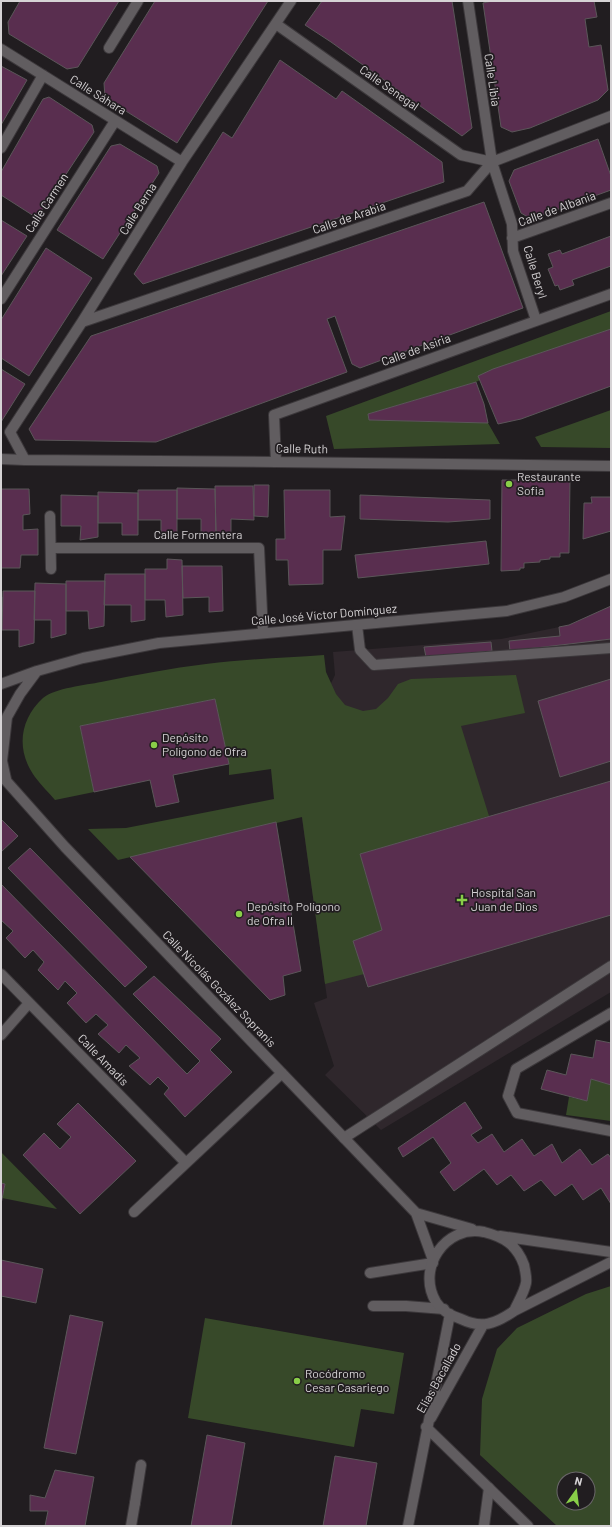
<svg xmlns="http://www.w3.org/2000/svg" width="612" height="1527" font-family="Barlow,sans-serif">
	<style>
		.built { fill: #2f272c }
		.green { fill: #374929; fill-rule: evenodd }
		.building { fill: #592e4f; stroke: #5b5659 }
		.lines { fill: none; stroke-linecap: round; stroke-linejoin: round }
		.lane-casing { stroke: #3c383b; stroke-width: 12 }
		.street-casing { stroke: #3c383b; stroke-width: 12 }
		.lane { stroke: #615d60; stroke-width: 10 }
		.street { stroke: #615d60; stroke-width: 10 }
		.poi-dot { fill: #89ce48; stroke: #211d20; stroke-width: 1.5 }
		.labels { text-anchor: middle; stroke-width: 3.5; stroke-linejoin: round; paint-order: stroke }
		.street-label { font-size: 12px; fill: #d6d3d5; stroke: #211d20 }
		.poi-label { font-size: 12px; fill: #d6d3d5; stroke: #211d20; text-anchor: start }
	</style>
	<rect width="100%" height="100%" fill="#211d20"/>
	<path class="built" d="M611,606V992L381,1130L325,1075L334,1066L314,1003L327,998L294,761L335,675L333,652L501,639L569,625Z"/>
	<path class="green" d="M611,311V331L492,374L476,382L368,414L369,420L488,423L500,444L334,449L326,416Z
		M611,410V448L541,447L535,437Z
		M324,655L326,672L336,694L345,705L363,711L376,709L388,698L398,684L411,679L516,675L525,713L461,726L489,816L360,854L382,930L353,941L364,974L325,984L302,817L118,860L88,829L126,828L274,799L271,769L229,775V764L215,699L80,726L94,792L55,800C49,793 41,785 35,777C16,751 19,720 43,698C55,688 86,685 101,682C136,675 171,668 206,664C245,659 285,658 324,655Z
		M591,1079L611,1085V1121L566,1115L569,1097L587,1101Z
		M1,1152L57,1209L2,1198L5,1184L1,1183Z
		M611,1286V1526H557L480,1455L482,1399L497,1349L517,1328L586,1294ZM564,1479H588V1503H564Z
		M205,1318L404,1353L394,1414L361,1409L354,1447L188,1418Z"/>
	<path class="building" d="M20,1H119L78,67L67,69L9,34L8,22Z
		M155,1H268L177,143L105,98L104,83Z
		M322,1H452L472,128L462,136L331,42L305,25Z
		M492,1H594L597,17L585,19L589,47L601,45L608,90L598,100L530,128L512,132L501,127L483,3Z
		M280,60L336,99L342,91L442,162L444,182L143,284L134,274L223,132L232,138Z
		M1,66L27,80L1,125Z
		M49,97L92,125L94,132L37,218L1,195V172L43,99Z
		M598,139L611,176V190L531,219L521,213L509,181L514,170Z
		M120,144L157,166L159,173L103,259L57,230L111,146Z
		M484,202L523,308L360,368L352,364L335,316L327,319L347,372L156,442L35,440L29,429L91,336Z
		M1,220L27,236L1,276Z
		M611,236V266L572,280L574,285L560,290L558,285L555,286L548,269L553,267L548,254L560,250L562,254Z
		M46,248L92,278L29,376L1,358V320Z
		M611,329V386L521,419L498,424L478,376L493,369Z
		M1,369L25,384L1,422Z
		M476,382L484,404L488,423L369,420L368,414Z
		M502,480H570L569,553H560V557H550V559L540,560V562L524,563V568H520V570L501,571Z
		M254,485H269L268,517L254,516Z
		M215,486H253L254,520L231,519V535L216,534Z
		M177,488L215,489L216,534H201V519H177Z
		M1,489H29L30,514L23,515V530L38,529V555H21L20,568H1Z
		M138,490H177V534H161V520H138Z
		M284,490H330V517L345,516L341,550H323V584L289,585L288,560H276V539H285Z
		M98,492L138,493V535H122V523H98Z
		M61,495L98,496V537L80,540L81,526H61Z
		M360,495L490,500V519L448,522L360,519Z
		M591,497H611V531L583,539L584,503H592Z
		M486,541L489,564L358,578L355,555Z
		M167,559L182,560L183,615L166,617L165,600H145V569H167Z
		M182,566H222L223,611L209,612V597L183,598Z
		M105,574H145V620L131,622V605H104Z
		M66,581H105L104,626L89,629L88,611H66Z
		M35,583L66,584V634L51,638V620H34Z
		M3,591H35L34,643L19,647V630H2Z
		M1,597H2L1,653Z
		M611,606V639L510,651L509,641L560,636L559,627L569,625Z
		M491,642L492,651L426,657L424,647Z
		M611,679V761L560,777L538,701Z
		M215,699L229,764L173,775L179,802L156,807L150,780L94,792L80,726Z
		M611,781V915L368,987L353,941L382,930L360,854Z
		M1,819L18,836L1,852Z
		M276,822L301,971L283,976L285,995L270,1000L130,857Z
		M30,848L147,967L125,987L8,868Z
		M1,884L187,1074L200,1061L133,994L154,976L221,1039L210,1050L232,1072L185,1117L164,1094L169,1088L158,1077L150,1085L129,1066L140,1058L126,1045L119,1053L98,1034L108,1025L96,1014L86,1023L67,1003L77,993L65,981L58,990L38,970L44,962L33,950L25,958L6,938L13,931L1,920Z
		M596,1040L611,1043V1085L591,1079L587,1101L541,1089L547,1070L566,1075L571,1054L593,1058Z
		M465,1102L482,1128L471,1135L478,1143L492,1134L504,1152L522,1139L534,1156L552,1144L562,1163L580,1149L592,1165L608,1154L611,1158V1204L601,1188L583,1200L572,1184L555,1196L541,1180L524,1191L511,1175L497,1185L484,1169L454,1191L440,1172L451,1163L433,1137L403,1157L398,1148Z
		M78,1103L136,1161L80,1214L23,1155L44,1133L60,1149L71,1137L57,1124Z
		M1,1183L5,1184L1,1204Z
		M1,1260L43,1269L36,1303L1,1296Z
		M70,1315L103,1322L76,1454L44,1448Z
		M207,1435L245,1443L231,1526H191Z
		M335,1456L377,1463L366,1526H323Z
		M55,1470L94,1477L85,1526H45L48,1511H30V1495L45,1498Z"/>
	<g class="lines">
		<defs>
			<path id="lane" d="M1,459L25,460
				M357,625L360,650L374,665L611,648
				M611,1013L516,1069L508,1096L517,1113L611,1131
				M344,1138L611,966
				M370,1273L433,1263
				M373,1306H406L444,1309
				M135,1503L141,1465
				M484,1526L489,1488"/>
			<path id="street" d="M291,1L182,162L82,322L10,432L25,460L276,462L611,466
				M468,1L492,162L512,224L513,251L536,320
				M276,24L461,155L492,162
				M109,48L138,1
				M1,49L182,162
				M1,148L43,75
				M512,238L611,203
				M1,299L115,121
				M82,322L467,191L492,162L611,116
				M276,462L274,415L611,294
				M50,516L51,569
				M51,548H259L263,633
				M1,684L37,671L83,658L159,643L507,611L564,597L611,579
				M1,775L65,847L416,1213L433,1260
				M6,779L2,761L7,717L20,694L37,671
				M1,974L186,1163
				M1,1035L29,1003
				M134,1212L282,1073
				M416,1213L472,1229
				M500,1236L611,1252
				M514,1311C518,1302 524,1293 526,1283C527,1278 525,1270 524,1265C517,1245 504,1237 484,1232C445,1224 416,1269 436,1302C441,1310 452,1316 461,1319C482,1329 495,1324 514,1311L611,1262
				M431,1418L483,1325
				M426,1427L528,1526
				M131,1526L135,1503
				M408,1526L450,1314"/>
		</defs>
		<use href="#lane" class="lane-casing"/>
		<use href="#street" class="street-casing"/>
		<use href="#lane" class="lane"/>
		<use href="#street" class="street"/>
	</g>
	<g class="poi-dot">
		<circle cx="509" cy="484" r="4"/>
		<circle cx="154" cy="745" r="4"/>
		<path d="M460 894h4v4h4v4h-4v4h-4v-4h-4v-4h4z"/>
		<circle cx="239" cy="914" r="4"/>
		<circle cx="297" cy="1381" r="4"/>
	</g>
	<g class="labels">
		<g class="street-label">
			<text transform="translate(492 80) rotate(82)" y="4">Calle Libia</text>
			<text transform="translate(389 88) rotate(35)" y="4">Calle Senegal</text>
			<text transform="translate(98 95) rotate(32)" y="4">Calle Sáhara</text>
			<text transform="translate(47 203) rotate(-57)" y="4">Calle Carmen</text>
			<text transform="translate(138 209) rotate(-58)" y="4">Calle Berna</text>
			<text transform="translate(557 209) rotate(-20)" y="4">Calle de Albania</text>
			<text transform="translate(349 218) rotate(-19)" y="4">Calle de Arabia</text>
			<text transform="translate(535 272) rotate(73)" y="4">Calle Beryl</text>
			<text transform="translate(416 350) rotate(-20)" y="4">Calle de Asiria</text>
			<text transform="translate(302 449) rotate(1)" y="4">Calle Ruth</text>
			<text x="198" y="539">Calle Formentera</text>
			<text transform="translate(324 615) rotate(-5)" y="4">Calle José Víctor Domínguez</text>
			<text transform="translate(219 989) rotate(46)" y="4">Calle Nicolás Gozález Sopranis</text>
			<text transform="translate(103 1060) rotate(46)" y="4">Calle Amadis</text>
			<text transform="translate(439 1378) rotate(-61)" y="4">Elias Bacallado</text>
		</g>
		<g class="poi-label">
			<text x="517" y="481">Restaurante<tspan x="517" dy="14">Sofia</tspan></text>
			<text x="162" y="742">Depósito<tspan x="162" dy="14">Polígono de Ofra</tspan></text>
			<text x="471" y="897">Hospital San<tspan x="471" dy="14">Juan de Dios</tspan></text>
			<text x="247" y="911">Depósito Polígono<tspan x="247" dy="14">de Ofra II</tspan></text>
			<text x="305" y="1378">Rocódromo<tspan x="305" dy="14">Cesar Casariego</tspan></text>
		</g>
	</g>
	<rect width="612" height="1527" fill="none" stroke="#d6d3d5" stroke-width="4"/>
	<g transform="translate(576 1491) rotate(14)"><circle r="19" fill="#211d20" stroke="#696668"/>
	<path d="M0-3L7 15L0 10L-7 15Z" fill="#89ce48"/>
	<text y="-6" font-size="11" font-weight="bold" text-anchor="middle" fill="#d6d3d5">N</text>
	</g>
</svg>
